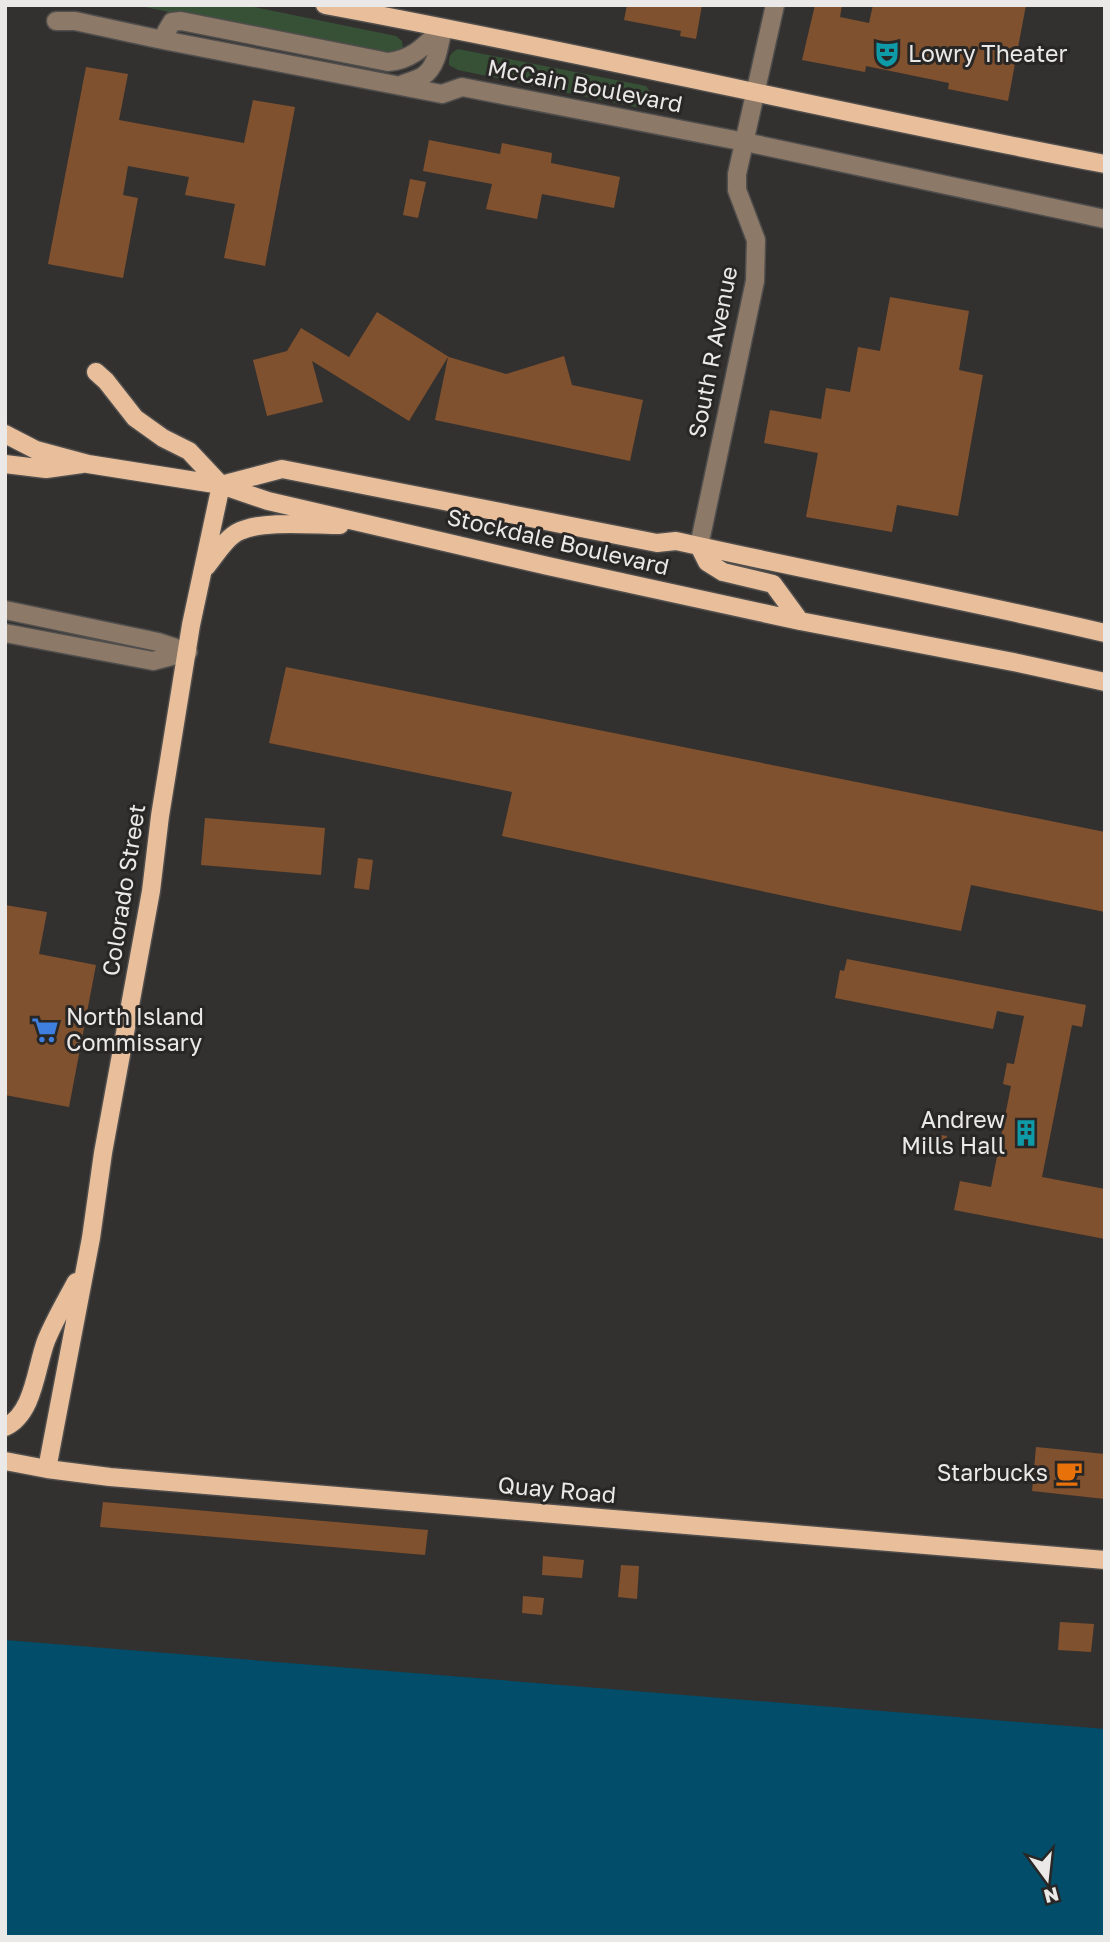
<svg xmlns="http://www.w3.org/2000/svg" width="1110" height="1942" font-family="'Golos Text',sans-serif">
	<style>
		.green { fill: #365135 }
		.water { fill: #014d6a }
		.building { fill: #80512e }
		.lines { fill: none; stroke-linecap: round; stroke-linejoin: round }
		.minor-casing { stroke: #504e4d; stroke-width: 21 }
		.major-casing { stroke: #504e4d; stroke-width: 21 }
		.minor { stroke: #8d7967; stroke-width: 18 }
		.major { stroke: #e9bf9b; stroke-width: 18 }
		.labels { text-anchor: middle; stroke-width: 6; stroke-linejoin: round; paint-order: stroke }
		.poi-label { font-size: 23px; fill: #eae9e8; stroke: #292725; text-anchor: start }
		.street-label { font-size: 23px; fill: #eae9e8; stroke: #292725 }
	</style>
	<rect width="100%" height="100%" fill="#33312f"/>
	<path class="green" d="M135,5H244L396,36L402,41L403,48L399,56L390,57Z
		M458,49L646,86L651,93L649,104L640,108L458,70L449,65C449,56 450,53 458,49Z"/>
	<path class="water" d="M5,1640L1105,1729V1937H5Z"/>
	<path class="building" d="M627,5H702L696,39L680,36L681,31L624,20Z
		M815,5H842L840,17L869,23L873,5H1026L1008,101L948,89L949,83L866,66L865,72L802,60Z
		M86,67L128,74L119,120L244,143L253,100L295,107L265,266L224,258L235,204L185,195L189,177L128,166L123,195L138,198L123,278L48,264Z
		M429,140L500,154L502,143L552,153L551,163L620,177L614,208L542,194L537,219L486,209L492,184L423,171Z
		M410,179L426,182L418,218L403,215Z
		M890,297L969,311L959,370L983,375L958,516L897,505L892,532L806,517L818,453L764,443L770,410L821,419L826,388L850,392L858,347L880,351Z
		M377,312L449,357L506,374L564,356L572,385L643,400L630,461L435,420L448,357L409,421L312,361L323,402L267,416L253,360L287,351L301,328L349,357Z
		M286,667L1105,832V912L971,885L961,931L851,910L502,836L512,792L269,743Z
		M205,818L325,828L321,875L201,865Z
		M358,858L373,860L369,890L354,888Z
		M5,905L47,912L39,954L96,965L69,1107L5,1095Z
		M847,959L1086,1005L1082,1027L1072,1025L1042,1177L1105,1189V1239L954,1210L960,1181L991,1187L1011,1086L1003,1084L1007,1063L1014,1064L1024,1016L997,1011L993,1029L835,998L840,970L844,971Z
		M934,1134L947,1136L944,1149L931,1147Z
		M1036,1447L1105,1454V1499L1032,1491Z
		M103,1502L428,1530L425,1555L100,1527Z
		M543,1556L584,1560L582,1578L542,1575Z
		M621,1565L639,1566L637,1599L618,1597Z
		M523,1596L544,1598L542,1615L522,1613Z
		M1060,1622L1094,1624L1091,1652L1058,1650Z"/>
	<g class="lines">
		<defs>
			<path id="minor" d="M56,21H75L158,39L442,94L462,87L745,142L1105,219
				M165,40L166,32L172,22L181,21L388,62C413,60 426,44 443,28
				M401,85C408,82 416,80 423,76C438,66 439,44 443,28
				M699,546L755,281L756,240L737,190V174L775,5
				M5,610L158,642L188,652
				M5,633L153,661L187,652"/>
			<path id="major" d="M325,5C586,53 844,114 1105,164
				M96,372L106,381L135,418L163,438L189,451L221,485
				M5,434L36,450L88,464L221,485L268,501L548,566L800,621L1018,663L1105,682
				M5,464L46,469L82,464
				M221,485L282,469L657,543L676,541L699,546C834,576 970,601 1105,633
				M699,546L707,562L723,572L773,584L800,621
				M206,567C216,555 226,537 240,531C264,520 313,525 340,525
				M5,1427C34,1414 36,1367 46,1341C54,1321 66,1301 76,1282
				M5,1461L47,1469L110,1477L1105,1560
				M47,1469L91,1238L103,1153L151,891L160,816L191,625L221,485"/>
		</defs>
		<use href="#minor" class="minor-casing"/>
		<use href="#major" class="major-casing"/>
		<use href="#minor" class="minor"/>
		<use href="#major" class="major"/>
	</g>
	<defs>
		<symbol id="theatre-bare" viewBox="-9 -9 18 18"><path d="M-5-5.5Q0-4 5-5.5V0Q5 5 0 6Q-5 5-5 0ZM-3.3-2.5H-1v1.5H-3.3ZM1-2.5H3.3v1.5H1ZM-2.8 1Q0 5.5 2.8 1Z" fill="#0f9aa8" stroke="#292725" stroke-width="2.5" paint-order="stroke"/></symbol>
		<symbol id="supermarket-bare" viewBox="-9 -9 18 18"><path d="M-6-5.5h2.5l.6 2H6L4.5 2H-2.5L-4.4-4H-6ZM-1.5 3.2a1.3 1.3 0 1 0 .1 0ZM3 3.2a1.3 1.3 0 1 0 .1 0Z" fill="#3f7fe0" stroke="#292725" stroke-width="2.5" paint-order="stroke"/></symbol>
		<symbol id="building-bare" viewBox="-9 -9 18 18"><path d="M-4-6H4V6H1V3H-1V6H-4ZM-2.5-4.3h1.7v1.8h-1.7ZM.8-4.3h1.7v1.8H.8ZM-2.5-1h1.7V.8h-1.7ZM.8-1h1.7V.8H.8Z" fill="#0f9aa8" stroke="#292725" stroke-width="2.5" paint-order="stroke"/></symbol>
		<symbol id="cafe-bare" viewBox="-9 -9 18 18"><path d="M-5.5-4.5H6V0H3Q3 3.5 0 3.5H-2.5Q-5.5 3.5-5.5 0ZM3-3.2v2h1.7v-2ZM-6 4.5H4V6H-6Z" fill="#e8710a" stroke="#292725" stroke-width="2.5" paint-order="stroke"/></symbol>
	</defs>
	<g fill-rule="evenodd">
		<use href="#theatre-bare" x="868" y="35" width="38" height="38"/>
		<use href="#supermarket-bare" x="26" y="1011" width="38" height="38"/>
		<use href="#building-bare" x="1007" y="1114" width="38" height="38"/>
		<use href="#cafe-bare" x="1050" y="1454" width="38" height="38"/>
	</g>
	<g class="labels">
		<g class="poi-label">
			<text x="908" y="62">Lowry Theater</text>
			<text x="66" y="1025">North Island<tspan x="66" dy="26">Commissary</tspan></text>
			<text x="1005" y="1128" text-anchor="end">Andrew<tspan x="1005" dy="26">Mills Hall</tspan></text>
			<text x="1048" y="1481" text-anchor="end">Starbucks</text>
		</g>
		<g class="street-label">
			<text transform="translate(585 86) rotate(11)" y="8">McCain Boulevard</text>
			<text transform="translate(713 352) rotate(-79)" y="8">South R Avenue</text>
			<text transform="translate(558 542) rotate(13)" y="8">Stockdale Boulevard</text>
			<text transform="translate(124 890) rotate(-81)" y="8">Colorado Street</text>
			<text transform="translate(557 1490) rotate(5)" y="8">Quay Road</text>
		</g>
	</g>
	<rect width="1110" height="1942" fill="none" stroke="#eae9e8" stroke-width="14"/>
	<g transform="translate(1047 1879) rotate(165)" stroke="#292725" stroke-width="5" paint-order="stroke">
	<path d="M0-5L12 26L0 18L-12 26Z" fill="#eae9e8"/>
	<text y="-10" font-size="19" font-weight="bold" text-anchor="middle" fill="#eae9e8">N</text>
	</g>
</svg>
